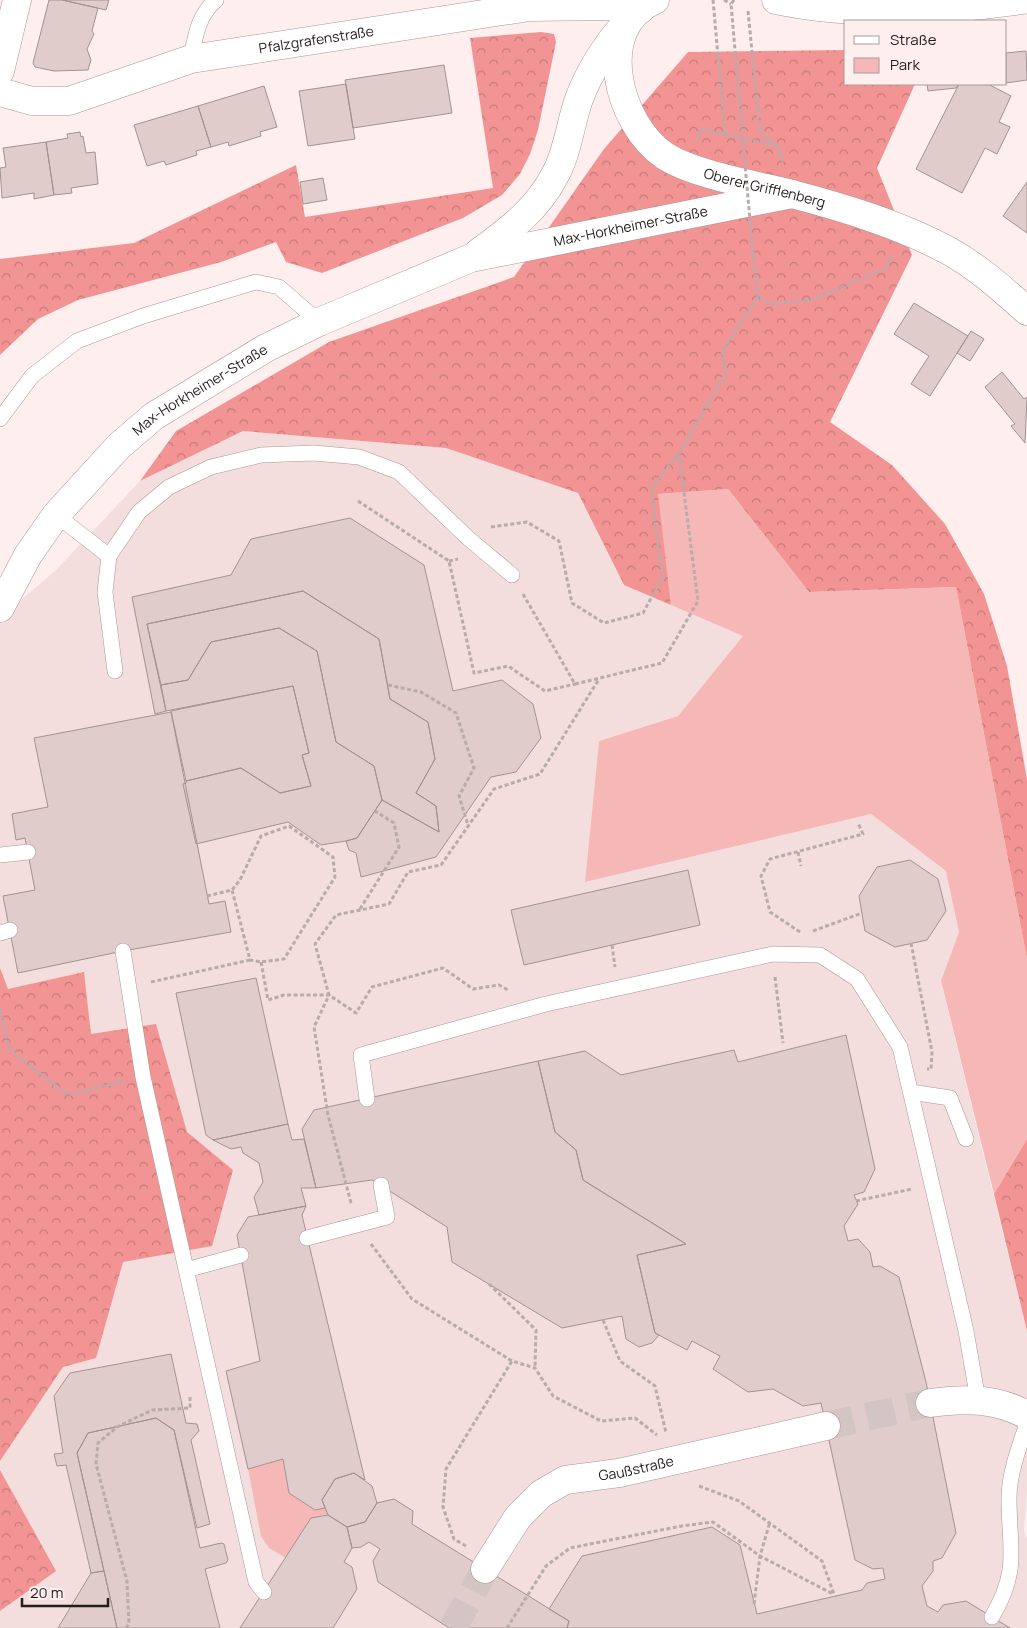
<svg xmlns="http://www.w3.org/2000/svg" width="1027" height="1628" font-family="Manrope,sans-serif">
	<style>
		.built { fill: #f3dedd }
		.green { fill: #f5b8b6 }
		.forest { fill: url(#forest-crowns) }
		.building { fill: #dfcccb; stroke: #a49291 }
		.lines { fill: none; stroke-linecap: round; stroke-linejoin: round }
		.minor-tunnel { stroke: #d2c5c4; stroke-width: 28; stroke-dasharray: 28 14; stroke-linecap: butt }
		.service-casing { stroke: #a89695; stroke-width: 16 }
		.minor-casing { stroke: #a89695; stroke-width: 29 }
		.secondary-casing { stroke: #a89695; stroke-width: 29 }
		.path { stroke: #b8abab; stroke-width: 3; stroke-dasharray: 4 2.5; stroke-linecap: butt }
		.service { stroke: #fff; stroke-width: 15 }
		.minor { stroke: #fff; stroke-width: 28 }
		.secondary { stroke: #fff; stroke-width: 28 }
		.path-bridge { stroke: #b8abab; stroke-width: 3; stroke-dasharray: 4 2.5; stroke-linecap: butt }
		.labels { text-anchor: middle; stroke-width: 4.5; stroke-linejoin: round; paint-order: stroke }
		.street-label { font-size: 14px; fill: #241d1d; stroke: #feefee }
	</style>
	<defs>
		<pattern id="forest-crowns" width="20" height="18" patternUnits="userSpaceOnUse" patternTransform="scale(1.25)"><rect width="20" height="18" fill="#f39494"/><path d="M2 6a3 3 0 1 1 6 0M12 15a3 3 0 1 1 6 0" fill="none" stroke="#c57878"/></pattern>
	</defs>
	<rect width="100%" height="100%" fill="#feefee"/>
	<path class="built" d="M243,431L446,448L578,493L624,585L744,636L678,716L599,741L585,882L871,814L946,871L961,927L941,982L1027,1331V1494L1024,1530L1027,1539V1628H0V618L56,570L140,481Z"/>
	<path class="green" d="M728,489L809,592L956,587L1027,959V1139L994,1194L941,981L959,932L946,871L871,814L585,882L599,741L678,716L743,636L671,605L657,494Z
		M283,1459L289,1493L315,1510L325,1508L328,1515L311,1518L286,1558L269,1548L261,1536L248,1469Z"/>
	<path class="forest" d="M541,32L554,34L556,42L538,130L530,154L520,174L502,195L463,218L322,273L286,262L276,242L221,262L78,300L38,319L0,355V259L134,243L296,165L305,217L493,188L470,38Z
		M846,50V84H915L877,168L912,255L830,422L892,465L945,524L984,594L1007,666L1027,779V959L956,587L809,592L728,489L658,494L671,605L624,585L578,493L446,448L243,431L140,481L176,431L329,342L514,277L604,149L688,52Z
		M0,968L8,989L84,972L91,1034L156,1024L187,1132L233,1170L212,1246L123,1262L96,1358L63,1367L0,1461Z
		M1027,1139V1331L994,1194Z
		M0,1470L56,1571L0,1611Z"/>
	<path class="building" d="M49,0H62L98,8L92,31L94,34L87,49L91,60L88,70L54,71L35,67L33,63Z
		M62,0H109L106,10Z
		M1026,51L1027,80L1006,83V53Z
		M444,65L452,113L353,128L345,80Z
		M346,84L355,139L308,146L299,91Z
		M927,84H959L956,88L928,91Z
		M959,84H988L1011,96L999,122L1010,127L997,154L985,148L962,193L916,169Z
		M264,86L277,127L260,132L261,136L229,146L228,142L211,147L198,106Z
		M198,106L211,147L196,151L197,155L166,165L164,161L147,166L134,125Z
		M80,132L81,137L83,136L86,153L95,152L98,184L71,188L72,193L54,195L46,142L68,138L67,134Z
		M46,142L54,195L34,199V193L2,198L0,168L6,167L3,148Z
		M323,178L327,200L303,204L300,182Z
		M1027,182V233L1003,216Z
		M914,303L968,336L930,396L911,384L929,356L894,334Z
		M971,331L984,339L970,361L957,353Z
		M1002,372L1024,399L1027,397L1025,443L1011,426L1015,424L985,387Z
		M350,518L424,565L453,691L502,680L533,704L541,738L516,772L491,777L436,857L361,877L356,853L349,850L346,841L357,838L382,800L439,832L436,806L416,793L435,759L428,722L390,699L379,639L303,591L147,624L166,711L155,714L132,597L231,575L251,539Z
		M303,591L379,639L390,699L428,722L435,759L416,793L436,806L439,832L382,800L374,766L336,742L317,651L279,628L211,642L188,680L161,685L147,624Z
		M279,628L317,651L336,742L374,766L382,800L357,838L346,841L321,845L288,822L196,844L183,784L186,783V781L241,768L280,793L311,786L302,755L309,753L293,686L166,711L161,685L188,680L211,642Z
		M293,686L309,753L302,755L311,786L280,793L241,768L186,781L171,711Z
		M171,712L209,904L225,901L231,932L123,951L18,973L3,896L35,890L25,838L16,840L12,814L48,807L34,738Z
		M910,860L938,879L946,911L927,940L895,947L865,931L859,896L877,867Z
		M688,870L700,925L524,965L511,910Z
		M256,978L288,1124L213,1140L206,1135L176,993Z
		M846,1035L875,1169L864,1192L854,1195L858,1204L844,1226L848,1241L858,1239L870,1252L873,1267L880,1266L899,1277L926,1382L956,1533L942,1558L933,1561V1571L922,1586L927,1606L938,1612L943,1605L966,1601L1010,1628H567L569,1621L549,1609L582,1556L712,1527L740,1545L757,1614L862,1590L867,1583L885,1579L883,1568L873,1569L855,1560L821,1403L803,1406L773,1389L748,1392L713,1369L720,1356L692,1341L687,1350L655,1333L637,1255L686,1244L583,1180L576,1150L555,1132L538,1061L585,1051L621,1075L734,1050L738,1062Z
		M538,1061L555,1132L576,1150L583,1180L686,1244L637,1255L655,1333L659,1335L652,1343L639,1347L626,1339L622,1316L562,1328L452,1262L447,1227L372,1180L316,1188L302,1129L314,1110Z
		M288,1124L292,1140L304,1139L316,1188H301L306,1206L259,1215L254,1197L263,1182L259,1163L243,1153L241,1147L231,1149L213,1140Z
		M306,1206L302,1215L365,1480L354,1473L335,1479L322,1500L325,1508L315,1510L289,1493L283,1459L248,1469L226,1371L260,1361L237,1235L248,1217Z
		M171,1354L186,1423L197,1424L199,1431L191,1440L210,1524L197,1528L174,1430L156,1418L88,1433L77,1453L104,1571L91,1573L66,1465L57,1466L54,1454L63,1453L54,1396L70,1373Z
		M156,1418L174,1430L200,1548L221,1543L224,1544L228,1560L226,1563L205,1569L220,1628H117L77,1453L88,1433Z
		M354,1473L372,1486L377,1503L365,1522L347,1527L328,1515L322,1500L335,1479Z
		M394,1499L413,1511L412,1524L569,1621L567,1628H449L378,1582L373,1561L380,1549L369,1542L361,1547L352,1548L347,1527L365,1522L377,1503Z
		M328,1515L347,1527L352,1548L344,1562L352,1567L357,1589L333,1628H240L311,1518Z
		M104,1571L117,1628H58L91,1573Z"/>
	<g class="lines">
		<path class="minor-tunnel" d="M826,1426L930,1403
			M453,1628L485,1569"/>
		<defs>
			<path id="service" d="M191,59C195,37 198,15 216,0
				M0,419L32,376L77,341L143,316L256,282L279,287L319,322
				M56,515L109,556L139,512L169,487L211,467L261,455L314,453L359,457L399,472L468,538L512,575
				M109,556L105,592L115,671
				M0,855L28,852
				M0,933L10,930
				M123,951L143,1077L256,1582L264,1592
				M911,1092L950,1098L966,1139
				M367,1099L361,1055L546,1004L773,954L820,955L857,979L900,1047L966,1331L978,1400
				M307,1238L387,1217L381,1185
				M186,1270L241,1255
				M992,1617C1020,1569 1009,1550 1009,1498C1009,1474 1019,1447 1027,1424"/>
			<g id="minor">
				<path d="M0,71L17,0"/>
				<path id="s1" d="M0,92L32,101H69L191,59L529,7L608,6L640,10"/>
				<path d="M478,253C509,230 537,210 555,175C568,152 570,124 579,99C590,70 607,44 627,22"/>
				<path id="s2" d="M0,608L28,555L56,515L119,446L154,416L266,348L319,322L471,258L792,194"/>
				<path d="M930,1403C964,1398 996,1398 1027,1415"/>
				<path id="s3" d="M485,1569L518,1517L541,1494L565,1480L619,1473L826,1426"/>
			</g>
			<g id="secondary">
				<path id="s4" d="M655,0C592,27 618,125 665,156C695,175 756,185 792,194C845,208 901,225 949,251C978,267 1002,289 1027,311"/>
				<path d="M776,0C857,17 942,11 1023,0"/>
			</g>
		</defs>
		<use href="#service" class="service-casing"/>
		<use href="#minor" class="minor-casing"/>
		<use href="#secondary" class="secondary-casing"/>
		<path class="path" d="M713,0L725,134
			M724,0L731,4
			M748,11L760,133L777,145
			M698,140L701,129L778,146L783,162
			M753,255L758,297
			M358,501L449,561L474,673L508,666L545,691L575,684
			M491,527L527,522L559,541L572,603L604,623L643,613L662,578L651,489L679,453L726,373L722,351L758,297L773,304L811,300L885,269L893,255
			M449,561L458,559
			M523,594L575,684L662,663L698,601L679,454
			M388,685L421,692L456,713L474,768L459,796L468,825
			M798,852L801,866
			M207,896L232,890L240,880L261,836L289,826L333,857L335,877L284,959L261,962L250,960L232,890
			M360,909L399,847L394,823L375,811
			M813,931L862,913
			M800,932L770,912L761,876L770,859L863,834L858,823
			M911,943L932,1052L931,1069H927
			M612,945L615,967
			M261,962L268,1000L284,995H329L356,1013L372,987L443,968L473,989L499,985L508,990
			M775,977L783,1043
			M151,982L250,960
			M0,1009L10,1050L68,1095L123,1081
			M856,1201L912,1189
			M351,1203L328,1115L314,1027L329,995L315,944L336,915L389,904L408,872L441,865L494,789L540,774L599,679
			M371,1244L412,1299L512,1361L535,1368L553,1396L601,1421L635,1418L657,1435
			M489,1284L536,1330L535,1368
			M603,1320L620,1361L655,1386L666,1433
			M699,1486L739,1501L822,1561L835,1597
			M466,1546L454,1539L443,1507L446,1469L512,1361
			M754,1604L760,1556L770,1522
			M126,1628L129,1624L127,1581L96,1464L98,1443L117,1427L152,1410L190,1408V1396
			M507,1628L546,1566L570,1548L682,1526L713,1522L760,1556L833,1594"/>
		<use href="#service" class="service"/>
		<use href="#minor" class="minor"/>
		<use href="#secondary" class="secondary"/>
		<path class="path-bridge" d="M734,0L731,4L753,255"/>
	</g>
	<g class="labels">
		<g class="street-label">
			<text dy="5" stroke="none"><textPath href="#s1" startOffset="326">Pfalzgrafenstraße</textPath></text>
			<text dy="5" stroke="none"><textPath href="#s4" startOffset="291">Oberer Grifflenberg</textPath></text>
			<text dy="5" stroke="none"><textPath href="#s2" startOffset="766">Max-Horkheimer-Straße</textPath></text>
			<text dy="5" stroke="none"><textPath href="#s2" startOffset="301">Max-Horkheimer-Straße</textPath></text>
			<text dy="5" stroke="none"><textPath href="#s3" startOffset="194">Gaußstraße</textPath></text>
		</g>
	</g>
	<rect x="844" y="20" width="162" height="65" fill="#feefee" stroke="#a79b9a"/>
	<rect x="854" y="36" width="25" height="8" fill="#ffffff" stroke="#a79b9a"/>
	<text x="890" y="45" font-size="15" fill="#241d1d">Straße</text>
	<rect x="854" y="58" width="25" height="15" fill="#f5b8b6" stroke="#a79b9a"/>
	<text x="890" y="70" font-size="15" fill="#241d1d">Park</text>
	<path d="M22 1598v8h86v-8" fill="none" stroke="#241d1d" stroke-width="2.5"/>
	<text x="30" y="1598" font-size="15" fill="#241d1d" stroke="#feefee" stroke-width="4" paint-order="stroke">20 m</text>
</svg>
